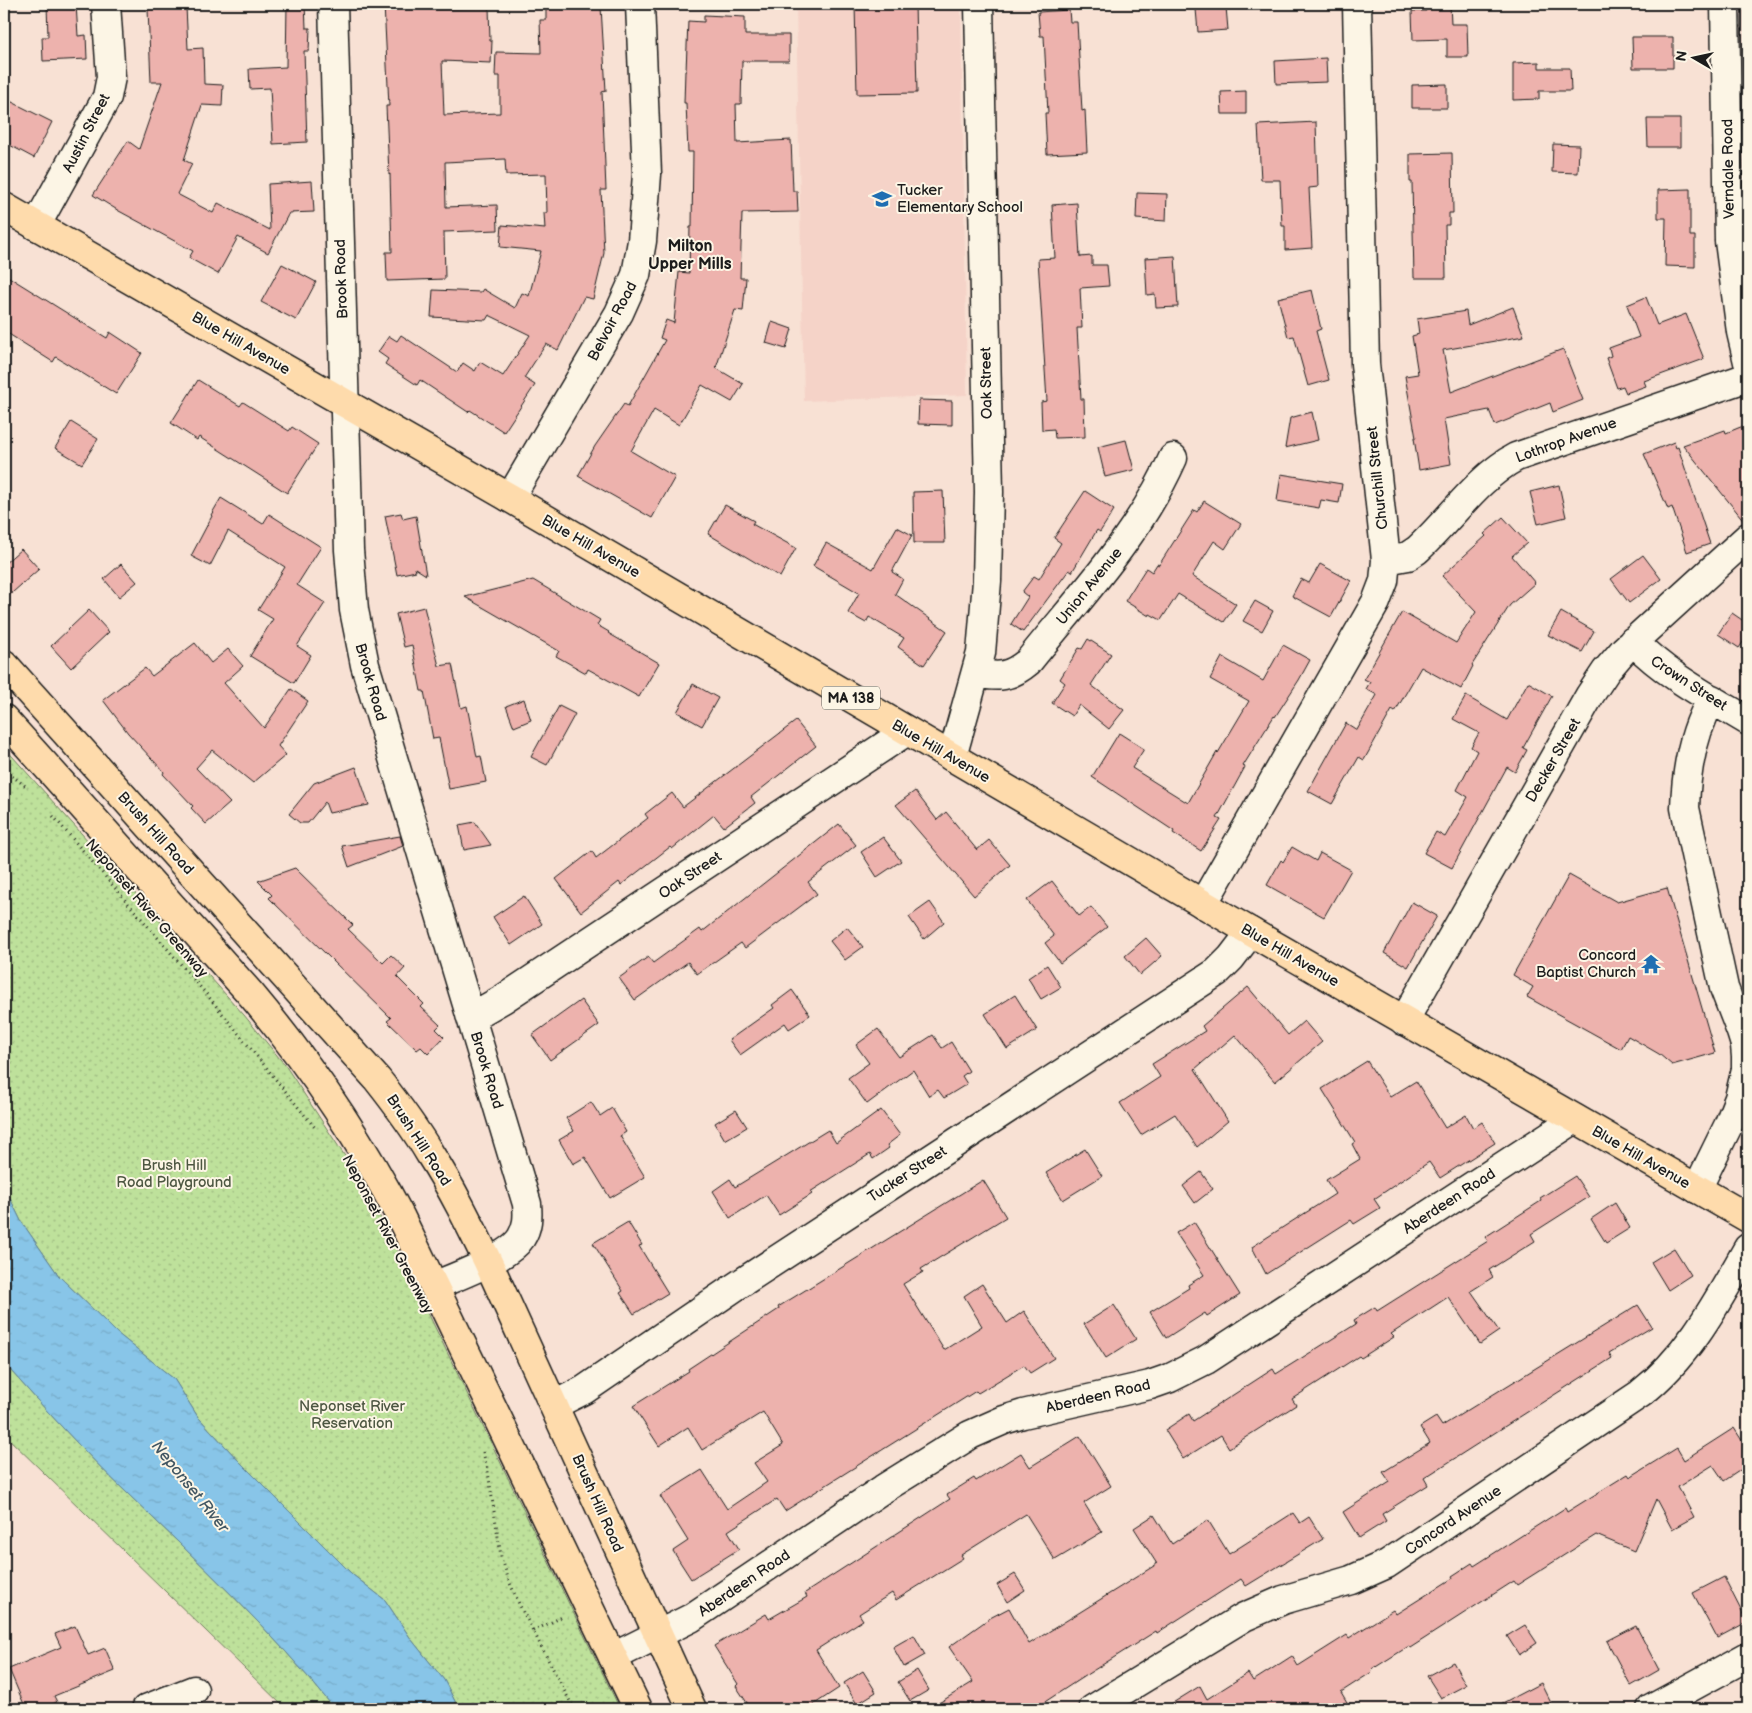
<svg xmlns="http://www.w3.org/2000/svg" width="1752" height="1713" font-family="'Balsamiq Sans',sans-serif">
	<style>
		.built { fill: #f5d3c8 }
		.grass { fill: url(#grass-dots); stroke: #6d7e5c }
		.water { fill: url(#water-ripples); stroke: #5d8196 }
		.building { fill: #edb2ad; stroke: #1c1c1c }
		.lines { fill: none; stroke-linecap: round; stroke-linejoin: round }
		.minor-casing { stroke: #1c1c1c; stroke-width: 31 }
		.major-casing { stroke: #1c1c1c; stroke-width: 31 }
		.highway-casing { stroke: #1c1c1c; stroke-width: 31 }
		.path { stroke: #1c1c1c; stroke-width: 3; stroke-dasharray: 1 4; stroke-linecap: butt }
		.minor { stroke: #fcf5e5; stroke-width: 28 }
		.major { stroke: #fedbac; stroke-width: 28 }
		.highway { stroke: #fedbac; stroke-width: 28 }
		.labels { text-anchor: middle; stroke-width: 4; stroke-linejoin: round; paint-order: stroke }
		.shield { fill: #fcf5e5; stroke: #5f5d58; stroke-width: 1 }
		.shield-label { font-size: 14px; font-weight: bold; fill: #1c1c1c }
		.street-label { font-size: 15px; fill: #1c1c1c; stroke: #fcf5e5 }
		.poi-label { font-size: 15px; fill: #1c1c1c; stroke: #fcf5e5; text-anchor: start }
		.park-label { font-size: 15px; fill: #4d5742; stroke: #fcf5e5 }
		.neighbourhood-label { font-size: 16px; font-weight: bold; fill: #1c1c1c; stroke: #fcf5e5 }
		.water-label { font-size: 16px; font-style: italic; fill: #425763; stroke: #fcf5e5 }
	</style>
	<defs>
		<pattern id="grass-dots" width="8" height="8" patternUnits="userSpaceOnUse" patternTransform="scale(1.25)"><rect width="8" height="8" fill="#bee19b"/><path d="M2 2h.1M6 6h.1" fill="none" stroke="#a3c085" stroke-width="1.8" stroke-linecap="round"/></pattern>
		<pattern id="water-ripples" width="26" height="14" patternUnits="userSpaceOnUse" patternTransform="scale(1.25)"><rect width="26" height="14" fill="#88c5e8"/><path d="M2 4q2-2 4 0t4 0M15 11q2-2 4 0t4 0" fill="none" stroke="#75a9c6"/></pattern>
	</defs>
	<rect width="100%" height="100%" fill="#f8e1d4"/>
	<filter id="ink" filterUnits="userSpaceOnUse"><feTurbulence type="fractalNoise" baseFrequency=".02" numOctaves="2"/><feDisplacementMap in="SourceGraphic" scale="10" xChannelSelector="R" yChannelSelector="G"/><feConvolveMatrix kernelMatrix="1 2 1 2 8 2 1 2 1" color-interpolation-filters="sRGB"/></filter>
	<g filter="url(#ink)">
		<path class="built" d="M796,4H961L967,395L804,401Z"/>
		<path class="grass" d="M4,747L244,1015L285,1065L360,1179L399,1253L620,1709H459L444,1680L411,1639L385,1600L353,1575L238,1460L198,1417L174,1379L117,1333L59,1276L21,1221L4,1186Z
			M4,1363C43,1407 84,1452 127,1493C199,1562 272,1631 335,1709H286L4,1434Z"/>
		<path class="water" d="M4,1186L21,1221L59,1276L117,1333L174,1379L198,1417L238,1460L353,1575L385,1600L411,1639L444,1680L459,1709H335C272,1631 199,1562 127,1493C84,1452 43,1407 4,1363Z"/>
		<path class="building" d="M47,4H76L78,36L86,35L87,59L43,61L42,37H48Z
			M287,4H305L306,28H310L309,51H304L307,142L273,144L270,88L250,89L249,69L286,67Z
			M384,4H438V9L489,7L490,41H492L491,63L442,61L444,115L500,113V76H495L496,52L541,53L540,20H546V9L601,7L606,91L602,92L606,190H601L604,253L593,299L584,297L558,350L546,344L524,378L535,385L504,432L470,410L468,412L420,380L417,385L385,364L388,359L378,352L389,336L397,341L401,335L457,372L463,363L475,371L480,362L503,376L530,335L489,315L486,320L431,317L433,290L481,292L483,289L515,308L522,293L529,296L541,251L500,247L502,225L545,229L544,213H547L546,174L506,175L505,159L445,162L446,207L497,205L498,230L444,232L445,279L387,281L386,252H392L390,174L389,175L386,106H389Z
			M855,4H915L917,93L857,94Z
			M1426,4H1450L1451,24H1467L1468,57H1447V39L1413,40L1412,11H1426Z
			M186,7L188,49L203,48L204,84L223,85L222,106L202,105L184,160L192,164L177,194L213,213L218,203L270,230L268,184L312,181L314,212L289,213L268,253L238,237L218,274L189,258L193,251L119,211L93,195L128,141L139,149L162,82H151L148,9Z
			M1226,7L1228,30L1198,32L1196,9Z
			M1069,10L1070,22H1077L1082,111L1085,110L1087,152L1047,154L1045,113H1048L1044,36H1040L1038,12Z
			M704,15L745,17V35H789V61H742L741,104H736L737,143L791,140L793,191H797L798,212L742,213L740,278H746L743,311L735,310L716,368L743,384L732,402L702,385L679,425L654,410L631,451L675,477L652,518L578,476L595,446L624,404L628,406L665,340L660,338L666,320L674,323L679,272L689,273L690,227H692L693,152H688L686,103H684L685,71H686L688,21L704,22Z
			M1632,37H1673V68H1633Z
			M1326,58L1327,82L1276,84L1275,61Z
			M1539,62V68H1570L1571,91H1539V99L1513,100V63Z
			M1447,84V108H1412V85Z
			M1246,91V114H1222L1221,92Z
			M4,98L52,122L34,158L4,142Z
			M1647,119H1680V147H1648Z
			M1316,122L1318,187L1309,188L1312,248L1285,250V226H1282L1280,180H1261L1258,125Z
			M1553,144L1579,145L1578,173L1552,172Z
			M1452,153L1453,213H1449V225H1445L1446,278H1414L1412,182H1410V154Z
			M1690,189V236H1695V267L1665,266L1666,218H1658V190Z
			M1137,193L1167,194L1166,221L1136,219Z
			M1077,203L1080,257L1092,256V265H1107L1109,286L1080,288L1082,328H1077L1081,399H1084L1085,437L1055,438L1054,429L1042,430L1041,402L1047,401L1038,259L1055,258L1052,205Z
			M1175,256L1178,307L1156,308L1155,294L1147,295L1145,258Z
			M282,264L316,282L296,320L261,302Z
			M4,274L107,338L110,332L142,353L116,394L56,357L53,362L4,331Z
			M1312,290L1321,329L1316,331L1329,380L1308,386L1294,336L1288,337L1278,298Z
			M1646,297L1657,325L1686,314L1704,359L1644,381L1646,386L1626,393L1623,386L1617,388L1606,358L1611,356L1609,348L1639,337L1627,305Z
			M1513,307L1524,336L1443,350L1451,392L1563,349L1583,400L1553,412L1550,403L1495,425L1489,410L1444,419L1451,464L1419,470L1414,438H1416L1405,376L1418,374L1412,336L1419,334L1417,319L1466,311L1468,325Z
			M772,322L792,329L786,349L766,343Z
			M198,380L240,406L243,402L289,431L292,427L318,444L287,493L199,437L197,440L171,423Z
			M919,400L952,401V425L918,424Z
			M1312,412L1318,440L1285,448L1290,418Z
			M71,422L98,439L82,464L55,448Z
			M1748,424V522H1745L1683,445L1725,430L1726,433Z
			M1126,440L1134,470L1105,477L1098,447Z
			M1674,442L1676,448L1678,447L1710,544L1687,552L1672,507L1668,509L1644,454Z
			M1281,474L1342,484L1339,503L1321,500L1319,508L1277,501Z
			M1559,485L1566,517L1538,524L1530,492Z
			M943,491L945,543H914L913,492Z
			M1085,491L1114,510L1100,532L1097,530L1072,572L1069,570L1023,632L1011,624L1028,597L1022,592L1034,576L1039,579L1061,543L1054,538Z
			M221,498L263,524L269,514L321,547L297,585L325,603L297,646L311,655L294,683L250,656L273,619L258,610L285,567L228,531L210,566L191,556L212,516L211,515Z
			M1204,501L1241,524L1225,549L1214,541L1192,576L1236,604L1224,622L1178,594L1161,620L1150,614L1149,616L1125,601L1146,568L1152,572L1157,564L1159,565L1194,510L1197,512Z
			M725,505L754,521L752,524L796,548L780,577L708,534Z
			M401,513L403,519L416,516L426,575L415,568L416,571L397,575L385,516Z
			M1503,517L1527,543L1512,556L1535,583L1510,605L1472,665L1473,666L1461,689L1421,667L1395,712L1392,710L1364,760L1359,757L1332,804L1308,791L1346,723L1357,730L1377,695L1366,689L1370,682L1364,679L1402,612L1456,643L1476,612L1442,576L1486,536L1484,534Z
			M897,527L912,535L892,572L903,579L895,594L947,631L924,665L898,647L904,638L869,617L866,623L848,613L859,593L813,566L826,543L873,569Z
			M21,549L39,569L4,600V564Z
			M1643,555L1661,579L1629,603L1611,579Z
			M121,564L137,582L119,597L104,579Z
			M1320,564L1351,581L1331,617L1292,596L1301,579L1309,583Z
			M533,580L600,620L597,625L609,632L608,633L659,663L639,697L588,669L586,673L556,656L559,651L465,597Z
			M1255,601L1273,611L1262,631L1243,621Z
			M424,607L439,666L452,664L461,708L467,706L477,757L481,756L486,782L449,789L439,738L433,739L424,691H421L412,645L404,647L396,614Z
			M89,610L109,632L71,668L51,646Z
			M1561,612L1594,631L1582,652L1548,635Z
			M1732,613L1748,624V635L1739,648L1718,634Z
			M1088,639L1111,654L1091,685L1124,710L1109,729L1079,705L1072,716L1052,703L1065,683L1060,679L1079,648L1082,649Z
			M195,643L211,663L228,649L243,666L224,683L264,728L291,689L308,701L278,746L286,755L253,783L212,750L196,768L230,803L206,824L191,808L193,806L163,774L164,772L128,733L103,700L145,668L152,676Z
			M1283,645L1310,660L1299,680L1275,717L1274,716L1243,766L1245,767L1217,818L1221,820L1201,851L1173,833L1174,831L1092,777L1119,733L1144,749L1132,768L1188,803L1217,752L1218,753L1249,701L1210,679L1222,657L1263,681Z
			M1528,682L1552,696L1523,748L1527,750L1515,772L1507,767L1452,868L1424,853L1436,832L1445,837L1468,797L1457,790L1477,751L1471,747L1479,733L1453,719L1466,696L1507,720Z
			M693,684L718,698L702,726L677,712Z
			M524,699L531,720L514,727L506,706Z
			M559,706L575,714L547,765L531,757Z
			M796,721L816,746L751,797L755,803L724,827L714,815L672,849L670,847L621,885L619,882L581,912L556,879L592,851L596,858L648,818L645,814L672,793L683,807Z
			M356,767L369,805L329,813L325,802L308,823H300L289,814L314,783Z
			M915,791L937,820L946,812L977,850L989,840L1010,865L974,896L896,805Z
			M475,822L491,845L464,850L459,825Z
			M839,824L856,845L808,882L817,894L745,948L741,943L697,974L688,962L635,1000L619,978L648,957L653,963L700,929L702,932Z
			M400,836L403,846L349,867L342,846Z
			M883,837L901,861L877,877L861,852Z
			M1292,847L1316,861L1320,853L1351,870L1324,917L1267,885L1281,860L1283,862Z
			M295,868L353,925L348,929L383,963L391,955L405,968L397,977L424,1004L421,1007L440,1025L436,1029L444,1037L428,1054L421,1047L417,1050L387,1021L391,1018L269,898L272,895L258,881Z
			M1569,875L1617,902L1667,888L1715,1053L1672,1065L1659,1054L1628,1036L1621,1049L1527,997L1533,987L1513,975Z
			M1052,881L1079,916L1091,907L1107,927L1060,963L1045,943L1054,936L1027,900Z
			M524,896L542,924L511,945L493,917Z
			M930,902L944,922L924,939L909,917Z
			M1412,902L1437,916L1408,967L1384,953Z
			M847,927L863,947L845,960L830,941Z
			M1146,938L1162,956L1140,975L1125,956Z
			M1047,965L1061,987L1041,999L1028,978Z
			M1248,987L1288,1035L1304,1021L1322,1042L1275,1082L1235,1035L1195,1069L1228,1121L1197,1147L1175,1114L1141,1135L1120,1103L1160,1077L1152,1064L1205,1031L1202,1026Z
			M792,990L810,1015L789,1029L785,1023L740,1055L729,1040L774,1008L772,1005Z
			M1015,995L1037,1030L1007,1049L985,1014Z
			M581,1000L599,1025L550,1060L532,1035Z
			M878,1029L899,1057L933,1035L942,1048L951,1042L969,1071L962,1076L967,1084L944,1098L938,1090L929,1096L913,1070L867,1104L848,1078L869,1063L856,1045Z
			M1367,1061L1390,1097L1416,1081L1445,1128L1466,1115L1473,1128L1482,1122L1495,1143L1440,1178L1429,1162L1374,1199L1380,1208L1354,1224L1351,1220L1266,1274L1252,1247L1335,1194L1326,1180L1360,1159L1352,1144L1355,1142L1322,1089Z
			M591,1102L600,1116L612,1108L626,1132L620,1136L645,1177L610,1198L585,1157L573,1164L559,1140L574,1131L566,1118Z
			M736,1110L747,1127L725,1140L715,1123Z
			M881,1110L900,1135L887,1145L889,1148L873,1159L870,1154L810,1192L812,1194L779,1215L766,1195L730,1218L713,1191L730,1179L735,1187L828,1130L836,1143Z
			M1085,1149L1102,1176L1063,1200L1046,1173Z
			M1201,1172L1213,1189L1195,1203L1183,1186Z
			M1575,1176L1589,1197L1531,1234L1535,1241L1489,1270L1493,1277L1471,1291L1499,1331L1480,1344L1448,1297L1391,1334L1394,1337L1361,1358L1359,1356L1292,1399L1296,1405L1229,1448L1221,1435L1183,1459L1165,1430L1189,1414L1193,1421L1273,1369L1276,1374L1356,1324L1354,1320L1375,1307L1377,1311L1488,1241L1485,1237L1541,1201L1540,1198Z
			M983,1180L1006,1217L921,1269L923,1272L903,1284L944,1350L982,1326L964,1296L982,1284L1007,1323L1024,1311L1054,1358L1030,1373L1024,1365L978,1393L976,1391L785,1511L777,1499L728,1531L739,1549L691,1579L673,1551L688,1541L660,1496L702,1470L727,1509L767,1482L754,1463L783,1445L763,1412L702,1450L688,1427L659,1446L633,1406L689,1371L688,1369L779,1309L778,1307Z
			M1615,1203L1630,1228L1606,1243L1591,1219Z
			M628,1222L642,1245L639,1246L668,1293L634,1314L620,1293L623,1291L593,1243Z
			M1194,1222L1240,1295L1207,1316L1205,1313L1166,1338L1150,1312L1189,1288L1188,1285L1204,1275L1176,1233Z
			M1674,1248L1691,1275L1668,1290L1651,1262Z
			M1114,1305L1136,1339L1106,1358L1084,1324Z
			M1638,1305L1652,1327L1609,1353L1612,1358L1424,1478L1428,1485L1382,1514L1386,1521L1359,1538L1343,1512L1390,1482L1383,1472L1430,1443L1420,1427L1436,1417L1442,1426Z
			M1734,1428L1748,1450V1465L1724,1481L1713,1465L1678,1487L1694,1517L1672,1529L1656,1499L1634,1551L1596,1535L1517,1585L1514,1581L1410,1648L1409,1646L1371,1670L1372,1672L1341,1692L1351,1709H1163L1200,1686L1207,1699L1248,1673L1253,1681L1292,1656L1298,1666L1347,1635L1349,1638L1393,1610L1396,1614L1453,1578L1452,1576L1472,1563L1474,1566L1565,1508L1567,1512L1628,1474L1630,1477L1677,1448L1684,1460Z
			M1080,1436L1111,1486L1084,1503L1102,1532L1055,1560L1026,1514L961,1555L963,1558L896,1600L892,1593L859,1614L863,1620L816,1650L839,1688L807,1709H751L736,1686L738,1684L714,1646L766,1614L769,1619L807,1597L805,1593L950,1499L947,1495L974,1478L976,1481L1021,1453L1030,1467Z
			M1293,1513L1300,1523L1309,1517L1323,1539L1246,1586L1241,1579L1157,1633L1156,1631L1083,1677L1034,1709H929L973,1682L949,1647L990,1618L1009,1608L1029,1644L1157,1564L1134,1528L1154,1515L1172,1544L1208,1520L1229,1554Z
			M1015,1574L1025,1590L1007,1602L997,1585Z
			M1724,1577L1747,1622L1717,1638L1693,1593Z
			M1525,1625L1537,1643L1519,1655L1507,1636Z
			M75,1626L88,1655L105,1648L115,1671L54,1696L57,1702L40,1709H26L9,1669L61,1647L55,1634Z
			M1636,1626L1659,1670L1631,1686L1607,1641Z
			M914,1635L925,1655L904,1667L893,1647Z
			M1453,1662L1466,1685L1441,1698L1427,1676Z
			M917,1670L929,1690L910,1701L898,1682Z
			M863,1671L876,1692L857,1704L844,1683Z
			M1541,1683L1554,1709H1491Z"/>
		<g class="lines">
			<defs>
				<path id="minor" d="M333,4L349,550L354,610L365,665L527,1204C528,1216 528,1227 521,1238C508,1258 457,1276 434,1286
					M1725,4L1729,241L1741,332L1748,362
					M36,226L107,97L111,77L106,4
					M510,498L619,313L636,275L642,241L647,174L640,4
					M1386,560L1408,556L1417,550C1449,521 1478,477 1516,457L1748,377
					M1633,641C1666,675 1708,697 1748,721
					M977,673C999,678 1010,677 1028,662C1080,597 1139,535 1173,458
					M952,757L981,653L987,581L989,492L979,4
					M1203,904L1376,602L1384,581L1386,560L1365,364L1357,4
					M470,1015L482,1011L503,999L907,731
					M1404,1021L1590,695L1606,671L1624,650L1748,537
					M1697,1189L1728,1126L1739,1098L1746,1069V1057L1745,1045L1741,1032L1724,988L1685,808C1686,771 1693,731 1712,699
					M554,1405L584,1390L735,1287L1217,972L1231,958L1251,932
					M613,1657L691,1618L883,1489L970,1435L1004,1420L1023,1414L1150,1385L1170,1378L1206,1360L1575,1119
					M146,1709L194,1690
					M1093,1709L1244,1617L1283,1600L1351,1580L1387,1564L1640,1394C1690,1355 1717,1302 1748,1248
					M1651,1709L1748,1656"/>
				<path id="major" d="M4,664L377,1079C396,1103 414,1127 430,1154C452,1188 470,1225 488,1262L692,1709
					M4,719L249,992C308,1062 359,1137 401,1218L638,1709"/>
				<path id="highway" d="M4,207L510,498L1251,932L1748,1218"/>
			</defs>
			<use href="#minor" class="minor-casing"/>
			<use href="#major" class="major-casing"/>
			<use href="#highway" class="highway-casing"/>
			<path class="path" d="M4,770L27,787
				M53,816L208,996L316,1129
				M483,1452L488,1472L501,1556L509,1581L520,1606L574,1709
				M533,1631L564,1616"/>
			<use href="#minor" class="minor"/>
			<use href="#major" class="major"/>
			<use href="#highway" class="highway"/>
		</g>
	</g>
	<defs>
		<symbol id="school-bare" viewBox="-9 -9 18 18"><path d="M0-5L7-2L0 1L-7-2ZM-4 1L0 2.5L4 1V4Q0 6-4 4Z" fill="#1f6fb2" stroke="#fcf5e5" stroke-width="2.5" paint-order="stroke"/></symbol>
		<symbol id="temple-bare" viewBox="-9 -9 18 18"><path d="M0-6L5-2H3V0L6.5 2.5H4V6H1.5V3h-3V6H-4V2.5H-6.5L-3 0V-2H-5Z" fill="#1f6fb2" stroke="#fcf5e5" stroke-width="2.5" paint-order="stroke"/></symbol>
	</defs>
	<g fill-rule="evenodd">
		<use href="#school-bare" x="868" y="185" width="28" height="28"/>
		<use href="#temple-bare" x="1637" y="950" width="28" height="28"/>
	</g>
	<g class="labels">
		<rect class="shield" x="822" y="686.5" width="58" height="23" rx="4"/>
		<g class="shield-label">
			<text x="851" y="703">MA 138</text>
		</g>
		<g class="street-label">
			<text transform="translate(86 133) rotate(-63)" y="5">Austin Street</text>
			<text transform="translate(1728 169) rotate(-91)" y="5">Verndale Road</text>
			<text transform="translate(341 279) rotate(-92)" y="5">Brook Road</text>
			<text transform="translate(612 321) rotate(-62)" y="5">Belvoir Road</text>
			<text transform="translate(241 343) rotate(30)" y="5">Blue Hill Avenue</text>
			<text transform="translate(986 383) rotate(-91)" y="5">Oak Street</text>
			<text transform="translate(1566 440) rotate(-20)" y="5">Lothrop Avenue</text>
			<text transform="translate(1377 478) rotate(-96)" y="5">Churchill Street</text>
			<text transform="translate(591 546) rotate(30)" y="5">Blue Hill Avenue</text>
			<text transform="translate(1089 586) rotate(-51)" y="5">Union Avenue</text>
			<text transform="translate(371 682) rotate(74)" y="5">Brook Road</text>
			<text transform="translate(1689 683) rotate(33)" y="5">Crown Street</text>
			<text transform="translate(941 751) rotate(30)" y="5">Blue Hill Avenue</text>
			<text transform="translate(1553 760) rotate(-60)" y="5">Decker Street</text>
			<text transform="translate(156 833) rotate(48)" y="5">Brush Hill Road</text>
			<text transform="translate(690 875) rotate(-34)" y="5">Oak Street</text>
			<text transform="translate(147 908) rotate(49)" y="5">Neponset River Greenway</text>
			<text transform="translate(1290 955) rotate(30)" y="5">Blue Hill Avenue</text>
			<text transform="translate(487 1070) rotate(73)" y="5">Brook Road</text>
			<text transform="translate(419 1140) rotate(57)" y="5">Brush Hill Road</text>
			<text transform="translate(1641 1157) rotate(30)" y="5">Blue Hill Avenue</text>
			<text transform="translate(907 1174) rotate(-33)" y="5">Tucker Street</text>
			<text transform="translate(1449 1201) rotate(-33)" y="5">Aberdeen Road</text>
			<text transform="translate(388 1234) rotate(62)" y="5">Neponset River Greenway</text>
			<text transform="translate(1098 1396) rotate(-13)" y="5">Aberdeen Road</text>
			<text transform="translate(598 1503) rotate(66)" y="5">Brush Hill Road</text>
			<text transform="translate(1453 1520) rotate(-34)" y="5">Concord Avenue</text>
			<text transform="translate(744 1583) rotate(-34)" y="5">Aberdeen Road</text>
		</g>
		<g class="poi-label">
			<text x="897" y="195">Tucker<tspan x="897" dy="17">Elementary School</tspan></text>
			<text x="1636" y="960" text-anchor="end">Concord<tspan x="1636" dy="17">Baptist Church</tspan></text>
		</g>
		<g class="park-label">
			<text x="174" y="1170">Brush Hill<tspan x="174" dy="17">Road Playground</tspan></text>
			<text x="352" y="1411">Neponset River<tspan x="352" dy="17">Reservation</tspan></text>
		</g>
		<g class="neighbourhood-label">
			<text x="690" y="251">Milton<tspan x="690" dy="18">Upper Mills</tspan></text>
		</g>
		<g class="water-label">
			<text transform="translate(191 1486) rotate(51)" y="6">Neponset River</text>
		</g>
	</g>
	<rect width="1752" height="1713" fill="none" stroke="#fcf5e5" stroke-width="20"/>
	<rect x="10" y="10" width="1732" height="1693" fill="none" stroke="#1c1c1c" stroke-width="2" filter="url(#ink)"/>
	<g transform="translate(1694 58) rotate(279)" stroke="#fcf5e5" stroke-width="4" paint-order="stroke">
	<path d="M0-4L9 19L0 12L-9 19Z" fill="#1c1c1c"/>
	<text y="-8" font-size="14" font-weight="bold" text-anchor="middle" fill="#1c1c1c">N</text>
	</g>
</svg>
